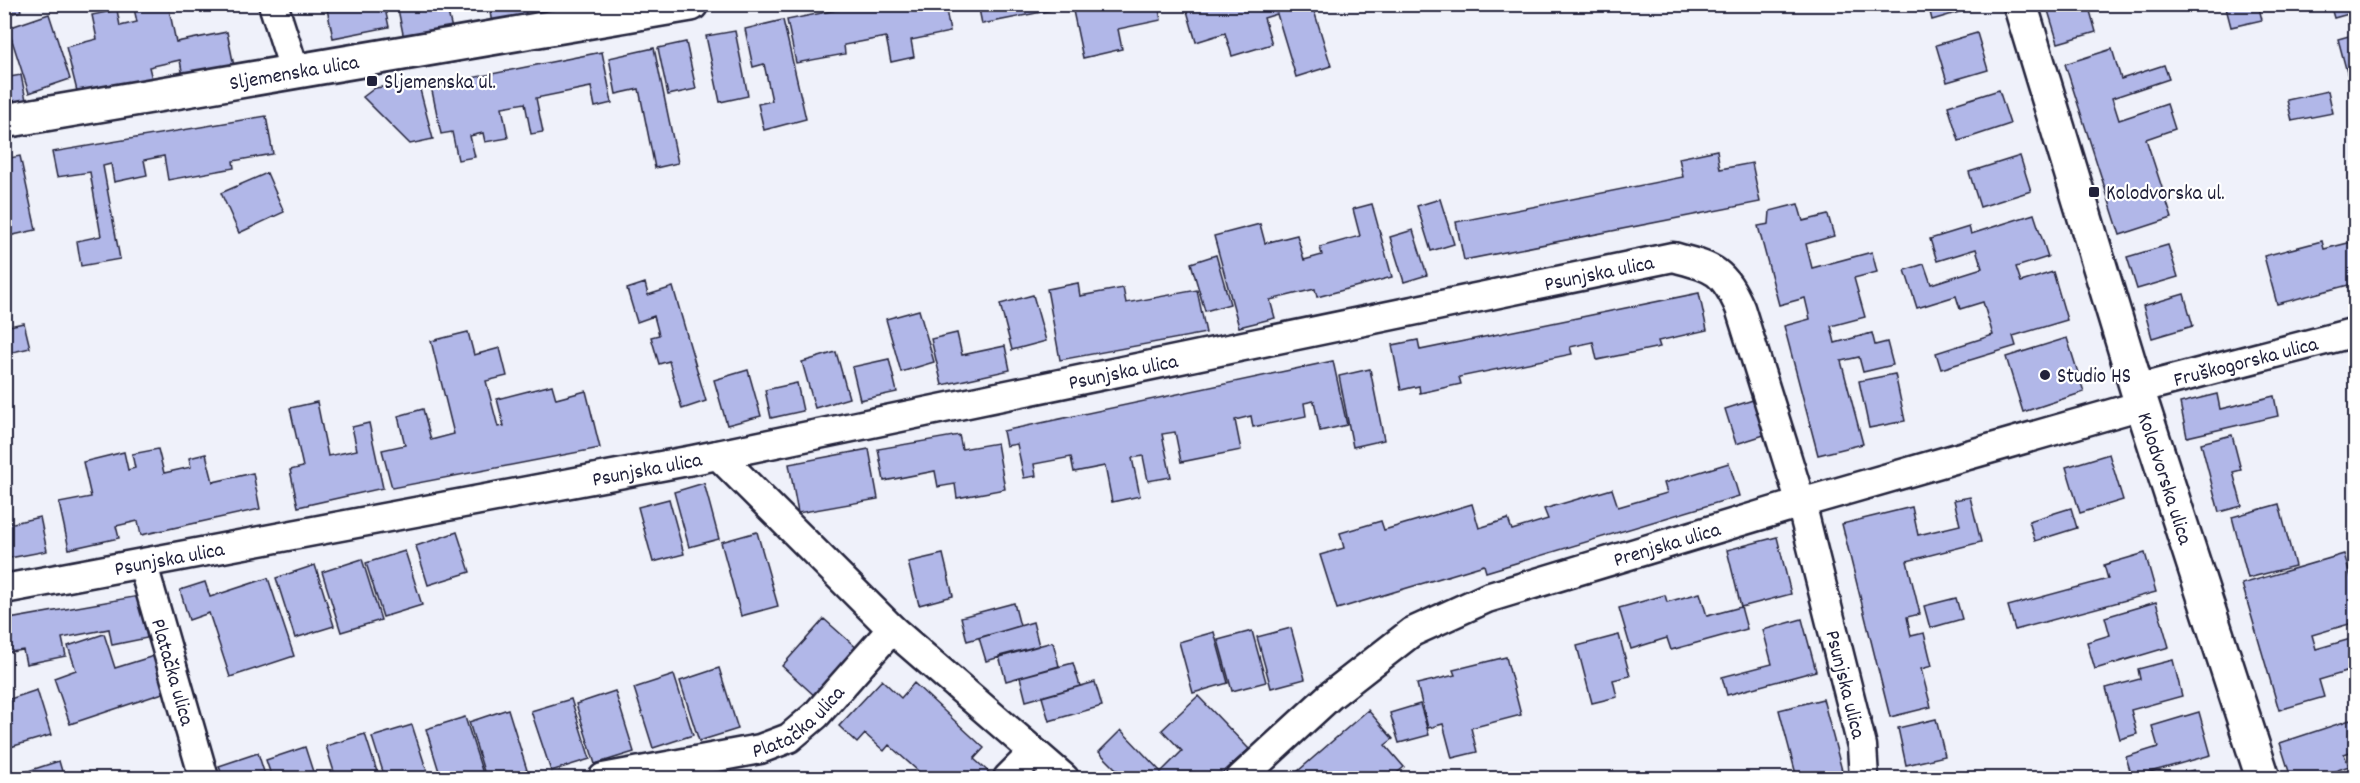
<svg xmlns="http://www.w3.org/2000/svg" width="2360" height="783" font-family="Dekko,sans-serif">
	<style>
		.building { fill: #b1b7e8; stroke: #22223b; stroke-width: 1.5 }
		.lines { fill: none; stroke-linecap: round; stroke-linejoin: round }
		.minor-casing { stroke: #22223b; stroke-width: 33 }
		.tertiary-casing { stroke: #22223b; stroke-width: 38 }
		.minor { stroke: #fff; stroke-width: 28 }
		.tertiary { stroke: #fff; stroke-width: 33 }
		.poi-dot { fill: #22223b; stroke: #fff; stroke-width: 2 }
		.labels { text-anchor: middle; stroke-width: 4.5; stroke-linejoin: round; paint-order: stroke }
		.street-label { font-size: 21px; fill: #22223b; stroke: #fff }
		.poi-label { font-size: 21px; fill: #22223b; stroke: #fff; text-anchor: start }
	</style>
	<rect width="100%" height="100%" fill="#eff1fa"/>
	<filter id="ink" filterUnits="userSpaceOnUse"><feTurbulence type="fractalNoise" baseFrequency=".0167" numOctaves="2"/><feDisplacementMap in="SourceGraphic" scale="12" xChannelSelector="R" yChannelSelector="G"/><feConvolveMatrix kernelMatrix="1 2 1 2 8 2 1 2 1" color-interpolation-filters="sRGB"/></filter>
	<g filter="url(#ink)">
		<path class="building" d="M4,4H19L21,11L4,16Z
			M133,4H168L176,42L227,32L235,71L184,82L180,60L149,67L154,87L80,103L66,47L97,39L92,15L117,10L120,26L137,22Z
			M326,4H384L389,27L333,38Z
			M397,4H446L453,33L405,44Z
			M489,4H524L527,19L492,25Z
			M866,4H945L950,32L911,40L914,57L891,62L886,37L844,45L845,54L796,63L787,20Z
			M978,4H1160L1158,5L1161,20L1118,29L1122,49L1083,58L1072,6L982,24Z
			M1185,4H1312L1331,66L1296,77L1277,14L1264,18L1272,44L1232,56L1225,33L1196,42Z
			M1928,4H1972L1973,8L1932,20Z
			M2046,4H2088L2096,32L2058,43Z
			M2225,4H2258L2262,20L2231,27Z
			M2330,4H2356V12L2334,18Z
			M49,14L70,79L29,93L8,28Z
			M783,20L806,119L764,130L758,104L772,101L764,64L753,67L745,29Z
			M735,31L748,96L720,102L706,36Z
			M1977,33L1988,70L1947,82L1936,45Z
			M2356,34V78L2349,80L2338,39Z
			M686,42L696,89L668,95L658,48Z
			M654,48L678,163L655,168L639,89L616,94L609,58Z
			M2112,49L2121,79L2164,65L2169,79L2112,98L2119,120L2167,104L2175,129L2146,139L2172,218L2120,235L2065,64Z
			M602,52L612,103L595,107L591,87L536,98L543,132L531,134L525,103L502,107L508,138L485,142L483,133L470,136L475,157L458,160L452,132L441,134L431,86Z
			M21,75L27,105L4,109V78Z
			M418,82L433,139L410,144L363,97L375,88Z
			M1999,90L2010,124L1959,141L1948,106Z
			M2328,91L2333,113L2292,121L2287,100Z
			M266,116L273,154L233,161L234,168L168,180L164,156L144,160L147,175L114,182L111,164L103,166L120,259L81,266L77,241L101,236L90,172L57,177L52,152Z
			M1717,150L1720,169L1752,163L1760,202L1464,260L1456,222L1683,177L1679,158Z
			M20,156L36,230L4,237V159Z
			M2020,156L2031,191L1980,207L1969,172Z
			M267,173L284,212L239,233L221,193Z
			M1440,199L1454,244L1431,251L1417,206Z
			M1372,204L1392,277L1317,297L1315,289L1270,300L1275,318L1239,327L1214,236L1260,224L1265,243L1297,235L1304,260L1322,255L1320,247L1360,236L1353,209Z
			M1798,204L1803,221L1828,215L1834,236L1806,244L1812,268L1872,252L1877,272L1854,278L1865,317L1831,326L1835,343L1872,333L1875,345L1887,342L1893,365L1863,372L1859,357L1841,361L1863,444L1818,455L1784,326L1810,319L1805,298L1779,305L1758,226L1769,224L1770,211Z
			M2034,214L2048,257L2016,267L2021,282L2053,272L2067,320L2013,336L2016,346L1941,369L1936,353L1993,335L1983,302L1960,309L1956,296L1917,308L1905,270L1924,264L1931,284L1982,268L1976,249L1937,261L1930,239L1969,227L1971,234Z
			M1413,230L1427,275L1404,282L1390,237Z
			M2322,241L2324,249L2356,241V283L2277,304L2264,256Z
			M2168,245L2178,277L2137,289L2127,257Z
			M1216,255L1230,304L1205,311L1191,263Z
			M645,283L648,295L673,287L706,401L682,409L669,361L659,364L651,337L659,335L654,316L637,322L627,289Z
			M1078,283L1080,296L1123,288L1126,303L1197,290L1206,333L1060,360L1047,289Z
			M1699,293L1707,330L1658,341L1660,347L1597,360L1593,342L1570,347L1572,354L1459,377L1461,384L1420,393L1419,386L1401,390L1392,345L1418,340L1420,350Z
			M2184,294L2193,326L2152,338L2143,306Z
			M1033,295L1046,341L1012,350L1000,304Z
			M919,310L934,362L901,372L886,319Z
			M24,323L30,348L4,354V327Z
			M468,332L474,355L500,348L507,376L486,381L498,427L504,426L497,399L552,385L556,399L586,391L600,448L392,488L382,450L405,445L398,416L423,409L431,440L454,434L431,341Z
			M957,333L962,355L1005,346L1010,370L942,385L931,339Z
			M2067,338L2084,392L2023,412L2006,357Z
			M836,352L849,398L815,408L802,362Z
			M889,359L897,392L860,400L852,367Z
			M1333,361L1347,425L1320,431L1314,401L1304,403L1306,416L1253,427L1251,416L1235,420L1241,450L1181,462L1175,432L1162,434L1171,477L1148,481L1143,456L1132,458L1140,496L1112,502L1105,466L1074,472L1071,457L1034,464L1036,476L1024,478L1017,444L1006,446L1003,431Z
			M1370,369L1384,440L1353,447L1339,376Z
			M748,370L761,416L727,425L714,380Z
			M1895,374L1905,421L1869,428L1859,381Z
			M797,383L803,411L771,418L765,390Z
			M2217,394L2220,409L2274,396L2278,416L2187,437L2180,403Z
			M1753,400L1764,435L1736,444L1725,409Z
			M317,402L328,456L357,450L352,427L369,423L383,488L298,507L290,470L303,467L290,408Z
			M959,435L962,449L997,443L1005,489L957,498L955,484L938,487L935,471L884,481L878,449Z
			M2232,435L2241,470L2233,472L2242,506L2219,512L2201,443Z
			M158,449L164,473L191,467L189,458L206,454L213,482L253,473L260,509L141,535L138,521L116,526L119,538L69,549L59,503L91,497L83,462L124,452L128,470L135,468L132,454Z
			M869,449L878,499L798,513L789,464Z
			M2109,454L2123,500L2080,513L2066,467Z
			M1729,463L1739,496L1486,572L1484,565L1337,609L1320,555L1344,548L1340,533L1381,521L1384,530L1472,504L1479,528L1508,519L1512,530L1548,519L1544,509L1612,489L1618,507L1667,493L1664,483Z
			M704,483L719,539L689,547L674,492Z
			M1970,497L1981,542L1907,561L1920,614L1907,617L1911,636L1924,633L1932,666L1921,669L1931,707L1890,717L1842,524L1912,507L1918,535L1960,525L1954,500Z
			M669,499L684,554L653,562L638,507Z
			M2279,504L2295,566L2248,578L2232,517Z
			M2071,508L2077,528L2035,541L2029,521Z
			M40,517L47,551L4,559V525Z
			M457,532L470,572L428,585L416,546Z
			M757,532L778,606L741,616L721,542Z
			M1777,537L1791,594L1741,607L1727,550Z
			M405,551L422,605L383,617L366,563Z
			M2145,553L2156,592L2015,630L2008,606L2108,579L2104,565Z
			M943,554L953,596L919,605L908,562Z
			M2344,554L2356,593V622L2312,635L2316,649L2354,638L2356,669L2319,680L2324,697L2279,710L2242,584Z
			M362,559L381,620L341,632L322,572Z
			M315,565L334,626L295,638L276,578Z
			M268,578L294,656L230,677L209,613L189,620L180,590L205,582L210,597Z
			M1700,593L1707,616L1741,607L1747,629L1671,650L1667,638L1631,649L1619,608L1665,595L1667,602Z
			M139,596L147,638L112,645L109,629L62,638L66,656L26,664L23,650L4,653V620Z
			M1956,598L1962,619L1930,628L1924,606Z
			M2156,602L2169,647L2095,669L2087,642L2110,635L2105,617Z
			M1014,603L1020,626L967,641L961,617Z
			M824,619L859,650L816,697L782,666Z
			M1802,619L1816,671L1727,695L1722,677L1772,664L1763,630Z
			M1033,622L1039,646L986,661L979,638Z
			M1291,628L1305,679L1271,688L1257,637Z
			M1252,631L1266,682L1232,691L1218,640Z
			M1214,632L1228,683L1193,693L1179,642Z
			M104,634L115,668L157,655L169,691L70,724L54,678L76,670L68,646Z
			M1619,635L1630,676L1613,680L1617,697L1592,703L1577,646Z
			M1053,642L1059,666L1006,681L999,656Z
			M1506,657L1521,715L1471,728L1477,752L1452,758L1443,724L1428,728L1417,684L1455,675L1453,670Z
			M2173,660L2182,696L2131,710L2137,734L2120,739L2106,688L2140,679L2138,669Z
			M1073,663L1080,686L1026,701L1020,677Z
			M719,668L738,729L699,741L680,681Z
			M674,675L693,735L653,748L634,688Z
			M882,680L901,698L914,683L984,748L974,759L991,774L987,778H926L889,745L884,751L865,734L857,743L839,726Z
			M1095,682L1102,706L1049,721L1042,697Z
			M37,690L51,735L7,748L4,739V701Z
			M615,691L634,752L595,764L576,704Z
			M1198,696L1249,749L1217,778H1125L1099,752L1121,730L1161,772L1182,751L1162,730Z
			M571,699L590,759L551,771L531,711Z
			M1823,699L1844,778H1797L1779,710Z
			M1420,704L1429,735L1399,743L1390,713Z
			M508,709L527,770L500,778H486L469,722Z
			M1368,710L1393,739L1385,745L1404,767L1391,778H1290Z
			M2199,712L2211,755L2132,777L2126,757L2158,747L2152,726Z
			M465,717L484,777L441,778L426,729Z
			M2356,718V750L2344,754L2349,766L2327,774L2328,778H2291L2280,743Z
			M1936,719L1945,756L1906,765L1898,728Z
			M412,725L429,778H385L372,737Z
			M365,734L379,778H336L326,746Z
			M305,747L315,778H272L266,760Z
			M258,753L266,778H223L219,766Z
			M59,761L64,778H17L16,775Z
			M2194,770L2196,778H2164Z"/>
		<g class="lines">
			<defs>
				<g id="minor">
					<path d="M273,4L295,72"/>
					<path id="s1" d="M2137,389L2356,332"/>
					<path d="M718,455L892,629L1064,778"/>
					<path id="s2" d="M143,565L204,778"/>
					<path id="s3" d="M4,589L693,460L1673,257C1713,268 1722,268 1740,308L1801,503L1862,746L1864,778"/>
					<path id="s4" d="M603,778L760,749L789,738L816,715L892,629"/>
					<path d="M1008,778L1033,753"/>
					<path id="s5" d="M1241,778L1330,696L1412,632L1487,598L1801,503L2142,405"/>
				</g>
				<g id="tertiary">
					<path id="s6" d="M2020,4L2137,389L2263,778"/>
					<path id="s7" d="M4,121L691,4"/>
				</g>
			</defs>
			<use href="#minor" class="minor-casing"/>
			<use href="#tertiary" class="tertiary-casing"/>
			<use href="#minor" class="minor"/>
			<use href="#tertiary" class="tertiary"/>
		</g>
	</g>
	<g class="poi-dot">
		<rect x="366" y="75" width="12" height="12" rx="3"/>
		<rect x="2088" y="186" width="12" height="12" rx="3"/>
		<circle cx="2045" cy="375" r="6"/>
	</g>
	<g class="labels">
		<g class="street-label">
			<text dy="7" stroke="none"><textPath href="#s7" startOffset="294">Sljemenska ulica</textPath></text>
			<text dy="7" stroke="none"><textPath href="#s3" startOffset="1626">Psunjska ulica</textPath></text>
			<text dy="7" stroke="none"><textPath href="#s1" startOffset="112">Fruškogorska ulica</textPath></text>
			<text dy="7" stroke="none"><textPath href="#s3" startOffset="1140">Psunjska ulica</textPath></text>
			<text dy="7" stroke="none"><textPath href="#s3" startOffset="654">Psunjska ulica</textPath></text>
			<text dy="7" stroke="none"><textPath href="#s6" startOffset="496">Kolodvorska ulica</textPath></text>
			<text dy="7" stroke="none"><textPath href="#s5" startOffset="495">Prenjska ulica</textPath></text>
			<text dy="7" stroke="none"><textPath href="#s3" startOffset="168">Psunjska ulica</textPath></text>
			<text dy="7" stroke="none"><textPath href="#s2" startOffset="111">Platačka ulica</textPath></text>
			<text dy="7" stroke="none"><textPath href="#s3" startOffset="2182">Psunjska ulica</textPath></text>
			<text dy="7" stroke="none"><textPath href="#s4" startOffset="207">Platačka ulica</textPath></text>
		</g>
		<g class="poi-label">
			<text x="384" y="88">Sljemenska ul.</text>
			<text x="2106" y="199">Kolodvorska ul.</text>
			<text x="2057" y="382">Studio HS</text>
		</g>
	</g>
	<rect width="2360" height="783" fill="none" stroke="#fff" stroke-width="24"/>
	<rect x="12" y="12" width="2336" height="759" fill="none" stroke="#22223b" stroke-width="2" filter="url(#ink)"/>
</svg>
